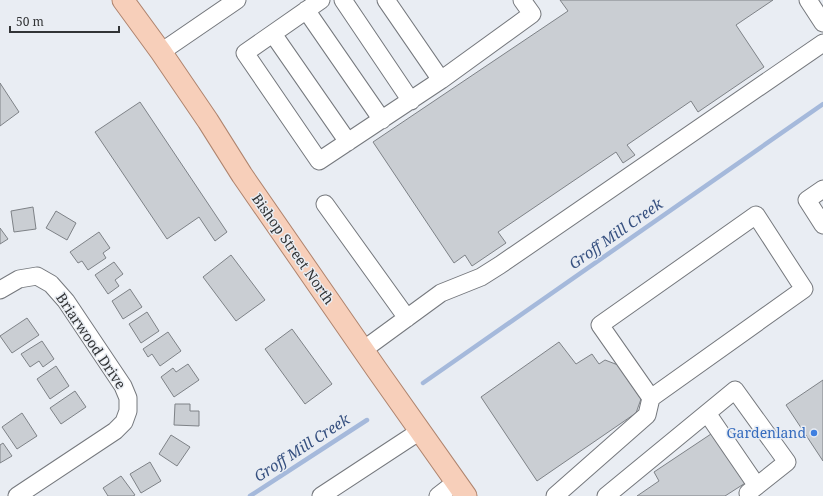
<svg xmlns="http://www.w3.org/2000/svg" width="823" height="496" font-family="'Noto Serif',serif">
	<style>
		.lines { fill: none; stroke-linecap: round; stroke-linejoin: round }
		.stream { stroke: #a5b9db; stroke-width: 4.5 }
		.building { fill: #caced3; stroke: #7e8287 }
		.minor-casing { stroke: #75787d; stroke-width: 19 }
		.major-casing { stroke: #af846e; stroke-width: 23 }
		.minor { stroke: #fff; stroke-width: 17 }
		.major { stroke: #f7cfba; stroke-width: 21 }
		.shop-dot { fill: #3f7fe0; stroke: #e9edf3; stroke-width: 1.5 }
		.labels { text-anchor: middle; stroke-width: 3; stroke-linejoin: round; paint-order: stroke }
		.street-label { font-size: 14px; fill: #323436; stroke: #e9edf3 }
		.shop-label { font-size: 14px; fill: #366cbe; stroke: #e9edf3; text-anchor: end }
		.water-label { font-size: 15px; font-style: italic; fill: #375180; stroke: #e9edf3 }
	</style>
	<rect width="100%" height="100%" fill="#e9edf3"/>
	<g class="lines">
		<path class="stream" d="M423,383L823,104
			M250,496L367,420"/>
	</g>
	<path class="building" d="M560,0H773L736,25L764,67L698,112L691,101L627,145L635,155L623,163L616,152L498,232L506,243L472,266L465,255L454,263L373,142L568,11Z
		M0,83L19,112L0,126Z
		M140,102L227,232L215,241L199,217L167,239L95,132Z
		M33,207L36,229L14,232L11,211Z
		M56,211L76,223L67,240L46,228Z
		M0,228L8,239L0,244Z
		M99,232L110,248L103,253L106,258L88,270L82,261L78,263L70,252Z
		M231,255L265,300L236,321L203,277Z
		M114,262L123,274L115,280L119,286L108,294L95,275Z
		M130,289L142,307L123,319L112,301Z
		M147,312L159,331L141,343L129,324Z
		M27,318L39,335L12,353L0,336Z
		M292,329L332,384L305,404L265,349Z
		M168,332L181,351L160,366L152,354L148,357L143,349Z
		M42,341L54,359L43,367L39,361L30,367L21,354Z
		M559,342L576,364L592,354L599,364L605,360L618,365L641,399L636,413L537,481L481,397Z
		M188,364L199,380L174,397L161,377L173,368L176,372Z
		M56,366L69,386L50,399L37,379Z
		M823,380V461L786,405Z
		M75,391L86,407L61,424L50,408Z
		M175,404H190V411H199V426L174,425Z
		M22,413L37,436L17,449L2,427Z
		M717,430L750,480L725,496H637L659,481L654,472Z
		M171,435L190,447L177,466L159,454Z
		M3,443L12,456L0,463V445Z
		M150,462L161,481L141,493L130,474Z
		M121,476L135,495L133,496H108L103,488Z"/>
	<g class="lines">
		<defs>
			<path id="minor" d="M321,0L245,53L319,161L441,80L532,14L522,0
				M343,0L411,101
				M386,0L441,80
				M808,0L823,23
				M306,10L382,120
				M273,34L348,142
				M161,52L237,0
				M823,189L807,200L823,225
				M325,204L407,318
				M0,290L19,279L37,276L51,284L66,301L123,386L128,398V411L124,422L115,431L17,496
				M363,350L441,293L481,277L500,265L823,43
				M707,413L757,486
				M321,496L420,431
				M438,496L456,482
				M555,496L647,415L651,398L804,289L756,215L600,325L651,398
				M606,496L735,390L787,462L748,493"/>
			<path id="major" d="M123,0L161,52L208,121L242,175L377,370L466,496"/>
		</defs>
		<use href="#minor" class="minor-casing"/>
		<use href="#major" class="major-casing"/>
		<use href="#minor" class="minor"/>
		<use href="#major" class="major"/>
	</g>
	<circle class="shop-dot" cx="814" cy="433" r="4"/>
	<g class="labels">
		<g class="street-label">
			<text transform="translate(293 249) rotate(55)" y="5">Bishop Street North</text>
			<text transform="translate(91 341) rotate(56)" y="5">Briarwood Drive</text>
		</g>
		<g class="shop-label">
			<text x="806" y="438">Gardenland</text>
		</g>
		<g class="water-label">
			<text transform="translate(616 234) rotate(-35)" y="5">Groff Mill Creek</text>
			<text transform="translate(302 448) rotate(-33)" y="5">Groff Mill Creek</text>
		</g>
	</g>
	<path d="M10 26v6h109v-6" fill="none" stroke="#323436" stroke-width="2"/>
	<text x="16" y="26" font-size="12" fill="#323436" stroke="#e9edf3" stroke-width="3" paint-order="stroke">50 m</text>
</svg>
